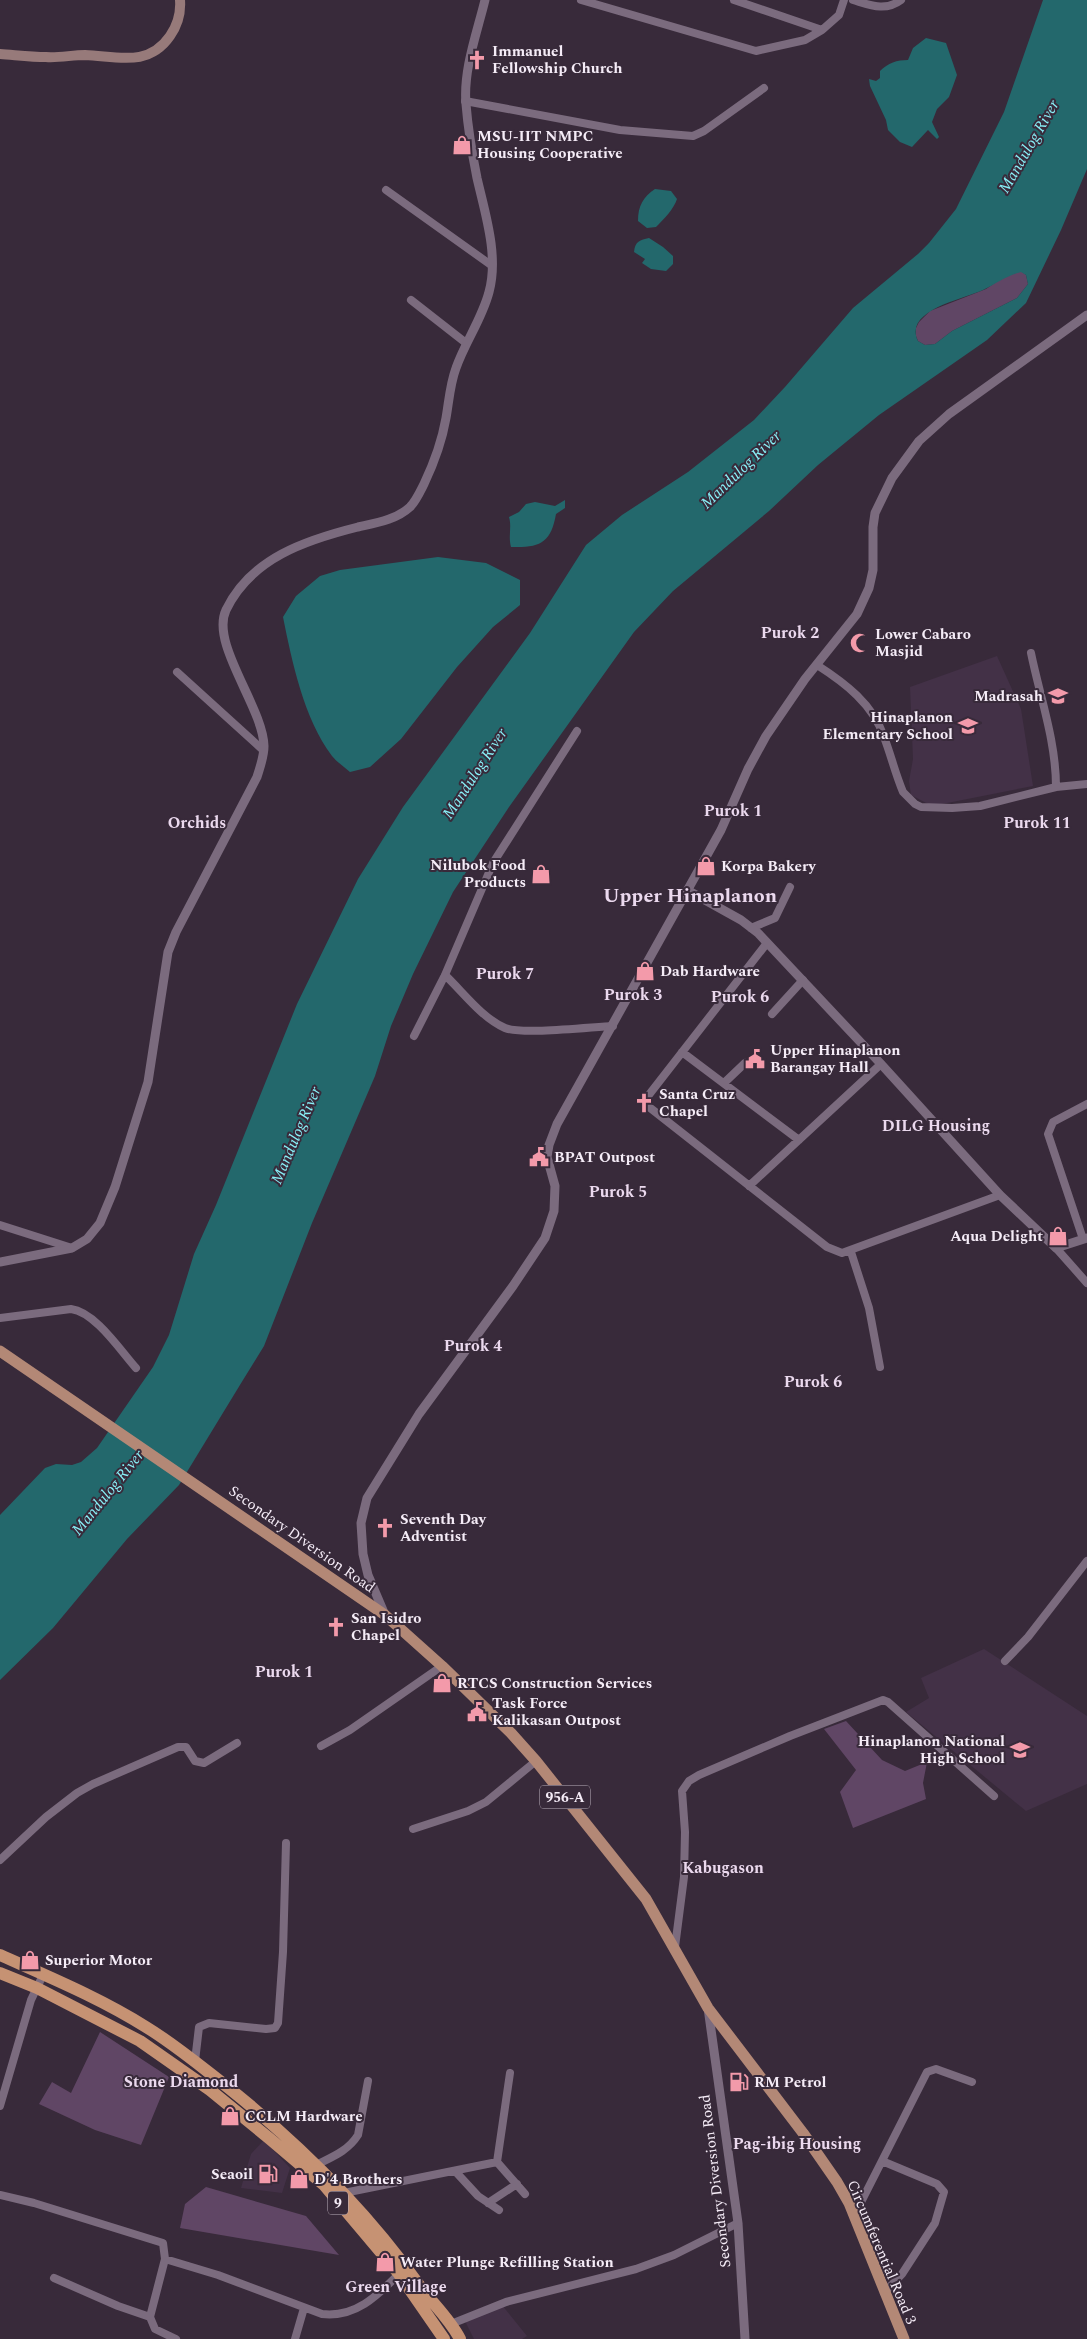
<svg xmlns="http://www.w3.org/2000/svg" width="1087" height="2339" font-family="Spectral,serif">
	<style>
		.built { fill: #433147 }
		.green { fill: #604665 }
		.water { fill: #23686c; fill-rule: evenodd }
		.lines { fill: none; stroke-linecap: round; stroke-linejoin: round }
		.minor { stroke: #7b6b7e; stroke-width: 8 }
		.tertiary { stroke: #7b6b7e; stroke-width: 9 }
		.secondary { stroke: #977a7a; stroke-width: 10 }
		.primary { stroke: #b38876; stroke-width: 11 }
		.trunk { stroke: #c69273; stroke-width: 12 }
		.labels { text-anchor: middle; stroke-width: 4; stroke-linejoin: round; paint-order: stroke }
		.shield { fill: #382a3a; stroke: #bcb2be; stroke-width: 1 }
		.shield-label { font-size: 14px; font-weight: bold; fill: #f5ecf7 }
		.poi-label { font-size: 15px; font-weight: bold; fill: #f5ecf7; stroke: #382a3a; text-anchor: start }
		.street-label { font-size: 15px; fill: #f5ecf7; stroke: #382a3a }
		.water-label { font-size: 16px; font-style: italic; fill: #88f0f7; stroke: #382a3a }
		.neighbourhood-label { font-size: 16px; font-weight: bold; fill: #ebd9ee; stroke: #382a3a }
		.district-label { font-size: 20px; font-weight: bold; fill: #ebd9ee; stroke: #382a3a }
	</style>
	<rect width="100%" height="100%" fill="#382a3a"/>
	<path class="built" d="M997,656L1021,709L1033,786L932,806L911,795L909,781L913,759L910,687Z
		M984,1649L1087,1716V1784L1026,1811L906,1712L929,1698L921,1678Z
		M264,2140L290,2168L282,2193L241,2188L251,2154Z
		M502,2305L527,2336L522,2339H474L465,2321Z"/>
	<path class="green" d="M1021,271L1026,275L1028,284L1017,298L952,331L935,344L925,345L918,341L916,336V328L919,322L930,311L986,289L1002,278Z
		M846,1721L882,1760L905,1771L927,1762L923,1783L926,1799L853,1828L840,1792L856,1770L824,1729Z
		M100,2032L169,2077L141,2145L95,2130L39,2104L52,2082L71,2093Z
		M206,2187L306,2216L339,2255L180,2228L185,2204Z"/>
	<path class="water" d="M1043,0H1087V169L1061,230L1026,303L987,340L879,415L818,465L769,511L673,591L634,632L509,807L453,892L413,974L391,1026L375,1076L312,1223L264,1346L243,1380L179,1485L127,1539L53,1628L0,1680V1515L45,1468L56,1464L72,1465L81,1462L97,1448L153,1367L169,1335L194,1254L216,1205L297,1004L358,879L403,807L530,633L586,545L622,515L688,472L754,420L785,387L853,308L918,254L929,243L956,209L1004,112ZM1021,272L1026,275L1028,284L1017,298L952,331L935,344L925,345L918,341C903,310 964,299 983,290C996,284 1006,276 1021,272Z
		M926,38L946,43L957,75L949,97L937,109L932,122L939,137L937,139L928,130L912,147L900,142L888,130L886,120L870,86L869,79L876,81L880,78V71C888,63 897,60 908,60L913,48Z
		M655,189L671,191L677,199C674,209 663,220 656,227L647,228L638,221C638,206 643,197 655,189Z
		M649,238L663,247L673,256V264L666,271L651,269L642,263L645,259L634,252C635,241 640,240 649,238Z
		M565,500V508L556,514C551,543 540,548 511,547C508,536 512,527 509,517L519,512L526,504L535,502L555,506Z
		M438,557L486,563L520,580V605L493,627L457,667L401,739L370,767L350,772C344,767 337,762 332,756C304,719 292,662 283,617L296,596L320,576L340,570Z"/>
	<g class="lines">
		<path class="minor" d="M581,0L756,51L805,40L822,30L839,15L844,0
			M734,0L822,30
			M853,0C870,5 885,12 901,0
			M465,101L620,130L693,136L704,131L764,88
			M386,190L491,265
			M411,300L466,343
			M817,665C845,683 873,704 884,737C891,755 895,773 903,792L915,804L921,807L952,808L980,806L1056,787C1056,741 1040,697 1031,653
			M177,672L263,750
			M1056,787L1087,784
			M751,928L775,918L790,887
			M767,943L648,1096L646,1100L649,1107L827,1247L842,1253L1000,1195
			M445,975C463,992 482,1018 505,1028C522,1035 591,1027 613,1026
			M772,1014L803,980
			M414,1036L445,975L493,863L577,731
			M682,1052L799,1140
			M724,1083L745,1063
			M749,1186L881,1064
			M0,1225L72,1248
			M1083,1239L1048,1134L1053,1122L1087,1104
			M1056,1248L1087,1283
			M851,1252L869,1308L880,1367
			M0,1318L71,1309C95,1312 120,1350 136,1368
			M1005,1661L1028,1637L1087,1561
			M321,1746L350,1730L442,1666
			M413,1829L468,1811L486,1802L536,1761
			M0,1860L46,1817L77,1793L93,1784L178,1747H186L195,1761L204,1763L237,1743
			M675,1947L684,1877L685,1832L682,1791L689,1781L699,1775L790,1736L883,1700L888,1702L994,1796
			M195,2061L199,2027L209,2023L266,2029L275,2028L278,2023L283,1952L286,1843
			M0,2106L31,2000L43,1975
			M882,2161L937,2184L944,2192L935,2223L902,2274L884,2293
			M497,2162L525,2194
			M316,2165C332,2157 348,2151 358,2135L368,2081
			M455,2171L478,2196L499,2210
			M344,2193L497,2162L510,2073
			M0,2195L34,2203L163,2243L165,2259L150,2317
			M488,2203L517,2184
			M854,2216L927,2072L936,2069L972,2082
			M165,2259L218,2275L322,2314C356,2318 378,2295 400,2273
			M54,2278L118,2306L150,2317L155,2329L176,2339
			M451,2324L506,2302L636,2269L674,2255L738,2223
			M295,2339L304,2308"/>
		<path class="tertiary" d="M687,890L741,920L758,933L881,1064L1000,1195L1056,1248L1087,1238
			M0,1262L72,1248L87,1239L100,1223L115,1187L148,1082L168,952L176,932L257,777C260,767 264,757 264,746C263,707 210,644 226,610C251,558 306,540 358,527C376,523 396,520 410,507C416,501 420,492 424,484C434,463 442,441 446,418C449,401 450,384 456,368C465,342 482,319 489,292C499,256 485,213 477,178C472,153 468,129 466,104C463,70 477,33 485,0
			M385,1615L368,1575L363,1554L361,1523L367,1498L419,1414L513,1286L545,1238L554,1211L555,1186L547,1157L549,1145L557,1124L721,830L748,769L766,736L805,679L857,614L869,588L873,570V527L875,513L892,478L919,441L949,414L1087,315
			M708,2008L738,2223L745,2339"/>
		<path class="secondary" d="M0,54C15,55 31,57 46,57C59,58 72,55 85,55C116,56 148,68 170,36C177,26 181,13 180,0"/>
		<path class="primary" d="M0,1351L385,1615L442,1666L511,1733L536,1761L646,1899L708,2008L803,2133L837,2182L849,2203L904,2339"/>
		<path class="trunk" d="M0,1955C49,1977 100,1998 146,2027C174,2044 199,2065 225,2085C298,2143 365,2209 419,2285C432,2303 450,2319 460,2339
			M0,1973L37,1988L140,2041L210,2090L270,2139L324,2185L399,2274L444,2339"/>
	</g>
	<defs>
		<symbol id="church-bare" viewBox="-9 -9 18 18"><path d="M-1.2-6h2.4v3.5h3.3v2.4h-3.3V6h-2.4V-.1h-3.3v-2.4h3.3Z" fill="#f39aaa" stroke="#382a3a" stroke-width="2.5" paint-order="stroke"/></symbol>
		<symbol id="shop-bare" viewBox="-9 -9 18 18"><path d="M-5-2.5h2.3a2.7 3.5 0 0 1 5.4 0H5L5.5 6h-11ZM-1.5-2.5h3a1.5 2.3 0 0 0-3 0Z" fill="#f39aaa" stroke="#382a3a" stroke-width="2.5" paint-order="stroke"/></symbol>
		<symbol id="mosque-bare" viewBox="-9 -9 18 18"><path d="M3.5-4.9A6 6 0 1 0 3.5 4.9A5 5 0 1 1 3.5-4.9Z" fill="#f39aaa" stroke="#382a3a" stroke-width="2.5" paint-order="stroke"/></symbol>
		<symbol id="school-bare" viewBox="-9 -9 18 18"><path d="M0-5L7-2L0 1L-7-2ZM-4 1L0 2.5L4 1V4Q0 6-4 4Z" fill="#f39aaa" stroke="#382a3a" stroke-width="2.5" paint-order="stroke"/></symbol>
		<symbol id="civic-bare" viewBox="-9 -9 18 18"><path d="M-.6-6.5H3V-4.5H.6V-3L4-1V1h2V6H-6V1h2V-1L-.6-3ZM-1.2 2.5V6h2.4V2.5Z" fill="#f39aaa" stroke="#382a3a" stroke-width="2.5" paint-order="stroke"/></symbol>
		<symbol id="fuel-bare" viewBox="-9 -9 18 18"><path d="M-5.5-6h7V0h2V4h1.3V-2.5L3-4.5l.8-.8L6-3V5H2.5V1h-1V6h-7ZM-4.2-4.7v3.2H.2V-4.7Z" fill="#f39aaa" stroke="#382a3a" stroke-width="2.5" paint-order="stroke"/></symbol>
	</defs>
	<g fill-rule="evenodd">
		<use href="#church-bare" x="463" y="46" width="28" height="28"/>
		<use href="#shop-bare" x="448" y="131" width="28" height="28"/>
		<use href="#mosque-bare" x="846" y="629" width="28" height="28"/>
		<use href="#school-bare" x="1044" y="682" width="28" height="28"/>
		<use href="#school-bare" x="954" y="712" width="28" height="28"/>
		<use href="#shop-bare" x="692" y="852" width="28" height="28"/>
		<use href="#shop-bare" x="527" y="860" width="28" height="28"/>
		<use href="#shop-bare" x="631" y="957" width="28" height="28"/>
		<use href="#civic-bare" x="741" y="1045" width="28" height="28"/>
		<use href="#church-bare" x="630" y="1089" width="28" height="28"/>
		<use href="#civic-bare" x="525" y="1143" width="28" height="28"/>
		<use href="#shop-bare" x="1044" y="1222" width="28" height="28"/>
		<use href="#church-bare" x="371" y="1514" width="28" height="28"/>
		<use href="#church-bare" x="322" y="1613" width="28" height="28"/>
		<use href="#shop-bare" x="428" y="1669" width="28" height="28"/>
		<use href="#civic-bare" x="463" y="1698" width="28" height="28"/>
		<use href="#school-bare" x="1006" y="1736" width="28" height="28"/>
		<use href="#shop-bare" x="16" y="1946" width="28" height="28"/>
		<use href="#fuel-bare" x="725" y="2068" width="28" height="28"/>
		<use href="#shop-bare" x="216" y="2102" width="28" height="28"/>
		<use href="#fuel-bare" x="254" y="2160" width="28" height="28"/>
		<use href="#shop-bare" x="285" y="2165" width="28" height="28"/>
		<use href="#shop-bare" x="371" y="2248" width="28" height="28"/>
	</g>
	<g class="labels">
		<g class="shield">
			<rect x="540" y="1785.5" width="50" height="23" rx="4"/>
			<rect x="328" y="2191.5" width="20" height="23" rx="4"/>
		</g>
		<g class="shield-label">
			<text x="565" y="1802">956-A</text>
			<text x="338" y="2208">9</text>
		</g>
		<g class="poi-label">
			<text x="492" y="56">Immanuel<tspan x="492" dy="17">Fellowship Church</tspan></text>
			<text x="477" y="141">MSU-IIT NMPC<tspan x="477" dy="17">Housing Cooperative</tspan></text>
			<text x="875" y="639">Lower Cabaro<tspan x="875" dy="17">Masjid</tspan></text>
			<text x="1043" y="701" text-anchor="end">Madrasah</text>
			<text x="953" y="722" text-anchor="end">Hinaplanon<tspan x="953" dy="17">Elementary School</tspan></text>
			<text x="526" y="870" text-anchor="end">Nilubok Food<tspan x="526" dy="17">Products</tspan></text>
			<text x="721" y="871">Korpa Bakery</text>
			<text x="660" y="976">Dab Hardware</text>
			<text x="770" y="1055">Upper Hinaplanon<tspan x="770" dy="17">Barangay Hall</tspan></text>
			<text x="659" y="1099">Santa Cruz<tspan x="659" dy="17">Chapel</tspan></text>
			<text x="554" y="1162">BPAT Outpost</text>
			<text x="1043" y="1241" text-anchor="end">Aqua Delight</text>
			<text x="400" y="1524">Seventh Day<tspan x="400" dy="17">Adventist</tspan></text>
			<text x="351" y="1623">San Isidro<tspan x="351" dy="17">Chapel</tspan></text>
			<text x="457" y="1688">RTCS Construction Services</text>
			<text x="492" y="1708">Task Force<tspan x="492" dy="17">Kalikasan Outpost</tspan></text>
			<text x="1005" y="1746" text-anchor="end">Hinaplanon National<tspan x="1005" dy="17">High School</tspan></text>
			<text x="45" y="1965">Superior Motor</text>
			<text x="754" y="2087">RM Petrol</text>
			<text x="245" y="2121">CCLM Hardware</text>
			<text x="253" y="2179" text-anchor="end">Seaoil</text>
			<text x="314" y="2184">D'4 Brothers</text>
			<text x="400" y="2267">Water Plunge Refilling Station</text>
		</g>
		<g class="street-label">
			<text transform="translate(302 1539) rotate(35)" y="5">Secondary Diversion Road</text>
			<text transform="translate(715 2181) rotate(-97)" y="5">Secondary Diversion Road</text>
			<text transform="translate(882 2252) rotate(67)" y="5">Circumferential Road 3</text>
		</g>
		<g class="water-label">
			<text transform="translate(1028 146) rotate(-60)" y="6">Mandulog River</text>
			<text transform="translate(740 469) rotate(-44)" y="6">Mandulog River</text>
			<text transform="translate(474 773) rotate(-57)" y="6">Mandulog River</text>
			<text transform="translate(295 1135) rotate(-67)" y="6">Mandulog River</text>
			<text transform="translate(107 1492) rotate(-51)" y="6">Mandulog River</text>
		</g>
		<g class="neighbourhood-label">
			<text x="790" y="638">Purok 2</text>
			<text x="733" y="816">Purok 1</text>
			<text x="197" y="828">Orchids</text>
			<text x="1037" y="828">Purok 11</text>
			<text x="505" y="979">Purok 7</text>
			<text x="633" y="1000">Purok 3</text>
			<text x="740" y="1002">Purok 6</text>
			<text x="936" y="1131">DILG Housing</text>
			<text x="618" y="1197">Purok 5</text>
			<text x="473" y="1351">Purok 4</text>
			<text x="813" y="1387">Purok 6</text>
			<text x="284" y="1677">Purok 1</text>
			<text x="723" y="1873">Kabugason</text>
			<text x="181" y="2087">Stone Diamond</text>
			<text x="797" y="2149">Pag-ibig Housing</text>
			<text x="396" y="2292">Green Village</text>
		</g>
		<g class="district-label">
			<text x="690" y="902">Upper Hinaplanon</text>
		</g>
	</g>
</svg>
